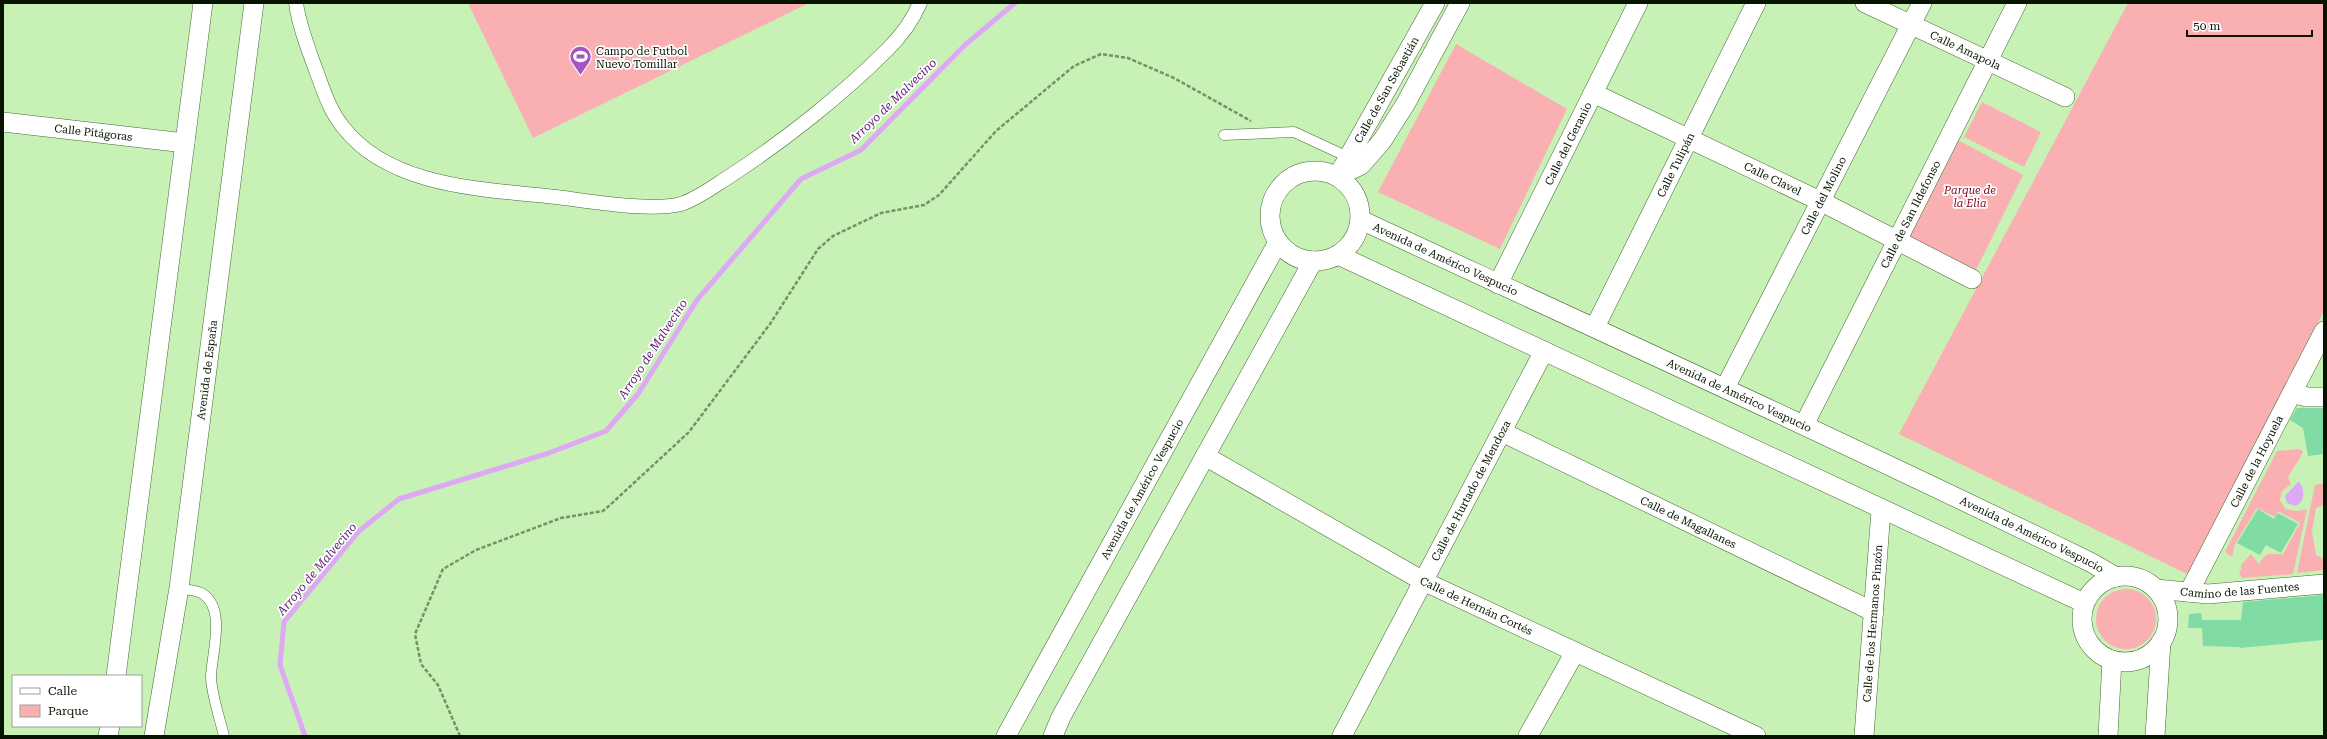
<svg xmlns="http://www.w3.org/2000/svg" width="2327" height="739" font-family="'Roboto Serif',serif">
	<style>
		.green { fill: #fab0b3 }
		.water { fill: #dea9f4 }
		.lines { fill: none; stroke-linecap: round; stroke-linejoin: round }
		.stream { stroke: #dea9f4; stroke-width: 5 }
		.building { fill: #80dba4 }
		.service-casing { stroke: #466934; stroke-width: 11 }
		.pedestrian-casing { stroke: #466934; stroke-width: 15 }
		.minor-casing { stroke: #466934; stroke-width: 20 }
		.path { stroke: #749167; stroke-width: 2.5; stroke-dasharray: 4 2; stroke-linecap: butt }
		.service { stroke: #fff; stroke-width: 10 }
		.pedestrian { stroke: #fff; stroke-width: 14 }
		.minor { stroke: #fff; stroke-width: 19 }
		.labels { text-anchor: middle; stroke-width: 3.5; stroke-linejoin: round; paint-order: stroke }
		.street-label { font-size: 11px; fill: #061401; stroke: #fff }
		.poi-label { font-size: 11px; fill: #061401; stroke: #fff; text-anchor: start }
		.park-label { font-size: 11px; font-style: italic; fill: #7e0526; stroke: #fff }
		.water-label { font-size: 12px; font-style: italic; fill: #5d1c73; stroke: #fff }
	</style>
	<rect width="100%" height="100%" fill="#c8f1b5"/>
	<path class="green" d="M468,3H809L533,138Z
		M2128,3H2324V311L2189,575L1899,434Z
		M1456,44L1567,109L1500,249L1378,192Z
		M1982,102L2041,132L2024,167L1964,137Z
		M1956,139L2023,175L1975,272L1907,236Z
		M2299,449L2303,451C2300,462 2292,467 2288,478L2291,484L2282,491L2280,500L2285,509L2298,511L2307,509L2293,574L2242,578L2239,573L2241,570V565L2251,554L2259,564C2269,548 2269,556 2283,554L2300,523L2278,511L2275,517L2257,508L2235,544L2232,557L2225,552L2277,451Z
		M2324,483V505L2316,508L2312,531L2316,555L2324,559V570L2297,573L2315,485Z
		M2096 619a30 30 0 1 1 60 0a30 30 0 1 1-60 0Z"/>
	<path class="water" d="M2298,482L2300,483C2305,491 2305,502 2295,506L2287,503L2285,496Z"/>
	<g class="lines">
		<path class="stream" d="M305,736L280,665L284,622L359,531L399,499L549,453L606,431L638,394L697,300L801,179L861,150L966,44L1015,3"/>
	</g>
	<path class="building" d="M2297,408H2324V454L2308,456L2303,428L2290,420Z
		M2258,509L2274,519L2278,513L2298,524L2281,553L2266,545L2260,555L2237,543Z
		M2324,595V640L2240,648V647L2203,646L2202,628H2188L2189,614L2201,613L2202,620H2241L2243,602Z"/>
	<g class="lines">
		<defs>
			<path id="service" d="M1224,135L1294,132L1348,157
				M179,588C186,590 197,590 203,594C226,609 212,653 211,676C211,693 220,719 224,736"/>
			<path id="pedestrian" d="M296,3C299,26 309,51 317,73C324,92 330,111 343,127C390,188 485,189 556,197C590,201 649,212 681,204C699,198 714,186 730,176C784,141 842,95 888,49C900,37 913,19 920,3"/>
			<g id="minor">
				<path id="s1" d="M1865,3L2065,97"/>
				<path id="s2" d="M1593,93L1822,202L1972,279"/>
				<path id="s3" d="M3,122L185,143"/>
				<path d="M1343,167L1353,169L1361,165L1382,141L1406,103L1460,3"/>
				<circle cx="1315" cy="216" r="45"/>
				<path id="s4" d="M1338,176L1435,3"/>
				<path id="s5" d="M1361,220C1605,333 1850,445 2092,563L2116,577"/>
				<path d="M1338,255L2084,603"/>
				<path id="s6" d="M1498,284L1638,3"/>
				<path id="s7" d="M1595,327L1756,3"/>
				<path id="s8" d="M1725,388L1922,3"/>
				<path d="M2292,393L2307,397H2324"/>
				<path id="s9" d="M1804,425L2017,3"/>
				<path id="s10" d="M1502,432L1874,612"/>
				<path id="s11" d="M1205,456L1423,581L1756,736"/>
				<circle cx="2125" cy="619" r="43"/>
				<path id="s12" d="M2156,589L2208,594L2324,584"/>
				<path id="s13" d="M2189,592L2324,331"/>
				<path d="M116,676L203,3"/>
				<path d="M108,736L110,726"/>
				<path id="s14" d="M154,736L179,588L254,3"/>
				<path id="s15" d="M1006,736L1278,242"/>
				<path d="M1053,736L1061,717L1313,261"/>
				<path id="s16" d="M1342,736L1544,351"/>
				<path d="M1528,736L1575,652"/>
				<path id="s17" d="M1864,736L1881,510"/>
				<path d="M2108,736L2112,660"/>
				<path d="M2155,736L2161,642"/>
			</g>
		</defs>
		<use href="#service" class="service-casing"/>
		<use href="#pedestrian" class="pedestrian-casing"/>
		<use href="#minor" class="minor-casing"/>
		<path class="path" d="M460,736L438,685L421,664L415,634L443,569L476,550L561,518L603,511L610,505L689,432L770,324L818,249L833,236L881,213L924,205L939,195L996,131L1074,66L1101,54L1128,58L1174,78L1251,121"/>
		<use href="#service" class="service"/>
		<use href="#pedestrian" class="pedestrian"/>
		<use href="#minor" class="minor"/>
	</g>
	<defs>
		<symbol id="stadium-pin" viewBox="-11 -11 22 30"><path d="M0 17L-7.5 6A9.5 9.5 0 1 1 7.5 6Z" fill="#a655c5" stroke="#fff"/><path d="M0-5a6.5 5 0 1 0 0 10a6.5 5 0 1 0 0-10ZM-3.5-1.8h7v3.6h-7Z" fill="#fff"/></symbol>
	</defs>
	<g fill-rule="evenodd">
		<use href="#stadium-pin" x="568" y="44" width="25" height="34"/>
	</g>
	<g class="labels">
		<g class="street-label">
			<text dy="4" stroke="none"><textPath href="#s1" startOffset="111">Calle Amapola</textPath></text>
			<text dy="4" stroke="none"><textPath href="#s4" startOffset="99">Calle de San Sebastián</textPath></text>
			<text dy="4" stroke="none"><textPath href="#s3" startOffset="91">Calle Pitágoras</textPath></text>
			<text dy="4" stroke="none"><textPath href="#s6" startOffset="157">Calle del Geranio</textPath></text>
			<text dy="4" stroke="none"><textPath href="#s7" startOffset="181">Calle Tulipán</textPath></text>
			<text dy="4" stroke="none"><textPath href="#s2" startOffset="199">Calle Clavel</textPath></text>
			<text dy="4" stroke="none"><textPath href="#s8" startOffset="216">Calle del Molino</textPath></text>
			<text dy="4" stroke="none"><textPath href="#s9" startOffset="236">Calle de San Ildefonso</textPath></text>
			<text dy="4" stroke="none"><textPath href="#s5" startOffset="93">Avenida de Américo Vespucio</textPath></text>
			<text dy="4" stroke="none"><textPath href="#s14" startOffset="370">Avenida de España</textPath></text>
			<text dy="4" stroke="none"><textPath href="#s5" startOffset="417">Avenida de Américo Vespucio</textPath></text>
			<text dy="4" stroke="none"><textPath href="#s13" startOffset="147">Calle de la Hoyuela</textPath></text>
			<text dy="4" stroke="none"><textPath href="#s15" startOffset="282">Avenida de Américo Vespucio</textPath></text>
			<text dy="4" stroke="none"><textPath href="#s16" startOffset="277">Calle de Hurtado de Mendoza</textPath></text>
			<text dy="4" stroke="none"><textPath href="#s10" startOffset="207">Calle de Magallanes</textPath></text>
			<text dy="4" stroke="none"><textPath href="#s5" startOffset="741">Avenida de Américo Vespucio</textPath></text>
			<text dy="4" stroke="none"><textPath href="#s12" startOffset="84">Camino de las Fuentes</textPath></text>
			<text dy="4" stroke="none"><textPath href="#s11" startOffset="310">Calle de Hernán Cortés</textPath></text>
			<text dy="4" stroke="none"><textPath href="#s17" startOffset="113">Calle de los Hermanos Pinzón</textPath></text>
		</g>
		<g class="poi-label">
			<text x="596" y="55">Campo de Futbol<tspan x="596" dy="13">Nuevo Tomillar</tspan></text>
		</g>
		<g class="park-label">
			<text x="1970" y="194">Parque de<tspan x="1970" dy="13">la Elia</tspan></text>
		</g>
		<g class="water-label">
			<text transform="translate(893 101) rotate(-44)" y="4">Arroyo de Malvecino</text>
			<text transform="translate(653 349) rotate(-57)" y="4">Arroyo de Malvecino</text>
			<text transform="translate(317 569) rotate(-50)" y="4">Arroyo de Malvecino</text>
		</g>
	</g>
	<rect width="2327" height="739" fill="none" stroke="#061401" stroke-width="8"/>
	<rect x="12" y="675" width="130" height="52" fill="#ffffff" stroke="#9ba199"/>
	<rect x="20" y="688" width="20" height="6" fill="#ffffff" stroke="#9ba199"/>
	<text x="48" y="695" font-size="12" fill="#061401">Calle</text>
	<rect x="20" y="705" width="20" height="12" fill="#fab0b3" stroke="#9ba199"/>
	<text x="48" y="715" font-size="12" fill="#061401">Parque</text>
	<path d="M2187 30v6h125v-6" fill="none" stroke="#061401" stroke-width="2"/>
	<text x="2193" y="30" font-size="12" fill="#061401" stroke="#ffffff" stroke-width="3" paint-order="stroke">50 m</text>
</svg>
